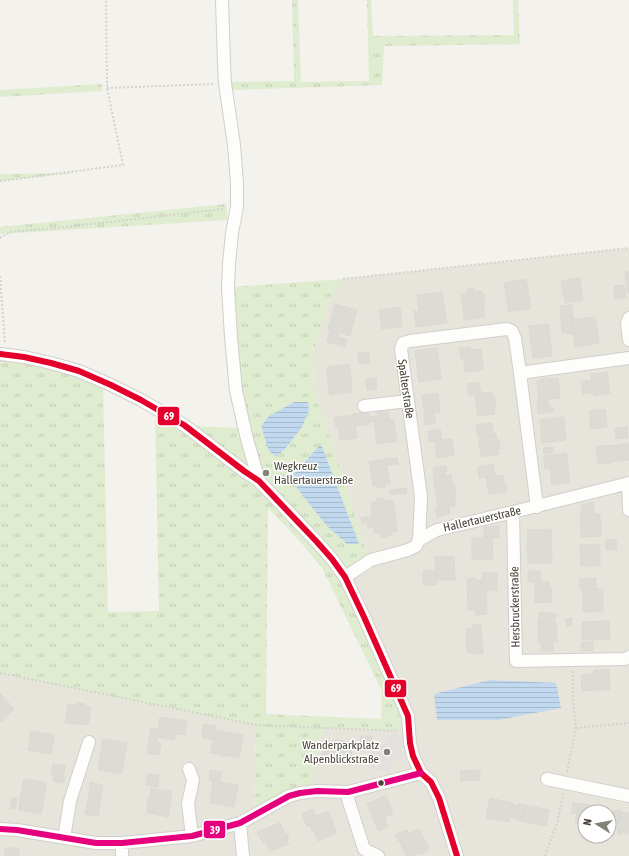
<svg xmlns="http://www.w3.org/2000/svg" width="629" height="856" font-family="'Asap Condensed',sans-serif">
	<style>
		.residential { fill: #e7e4dc; fill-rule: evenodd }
		.grass { fill: url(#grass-tufts); fill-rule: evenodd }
		.parking { fill: #e2e1dd }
		.water { fill: url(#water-rules) }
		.building { fill: #dcdbd6; stroke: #dbd9d3 }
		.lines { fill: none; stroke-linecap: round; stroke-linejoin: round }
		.minor-casing { stroke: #d1cfcb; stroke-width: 14 }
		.path { stroke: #d3d2cc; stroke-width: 2; stroke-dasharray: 2 2; stroke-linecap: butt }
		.minor { stroke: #fdfdfc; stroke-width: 12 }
		.bus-1-casing { stroke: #fff; stroke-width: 9 }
		.bus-2-casing { stroke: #fff; stroke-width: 9 }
		.bus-1 { stroke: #e4002b; stroke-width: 6 }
		.bus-2 { stroke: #e5007d; stroke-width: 6 }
		.poi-dot { fill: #848178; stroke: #fff; stroke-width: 1.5 }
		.bus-dot { fill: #494439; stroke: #fff; stroke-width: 1.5 }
		.labels { text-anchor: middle; stroke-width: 3; stroke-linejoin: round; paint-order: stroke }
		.street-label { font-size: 12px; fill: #494439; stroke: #fff }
		.poi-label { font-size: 12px; fill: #494439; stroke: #fff; text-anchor: start }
		.line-badge { stroke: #fff; stroke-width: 1.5 }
		.badge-label { font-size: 11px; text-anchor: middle; font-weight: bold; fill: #fff }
	</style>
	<defs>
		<pattern id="grass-tufts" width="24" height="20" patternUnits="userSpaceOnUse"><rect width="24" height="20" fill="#dfeccf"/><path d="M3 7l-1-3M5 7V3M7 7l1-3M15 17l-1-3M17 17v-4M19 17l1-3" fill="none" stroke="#c1ccb2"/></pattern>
		<pattern id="water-rules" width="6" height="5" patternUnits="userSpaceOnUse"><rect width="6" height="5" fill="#c1d9ee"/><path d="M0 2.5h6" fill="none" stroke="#a7bbcd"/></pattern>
	</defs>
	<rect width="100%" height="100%" fill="#f3f2ed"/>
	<path class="residential" d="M629,248V856H0V673L136,702L256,725L254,815L309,790L324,728L414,731L412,710L351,577L368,556L314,389L313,355L330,296L343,279ZM585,812H609V836H585Z"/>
	<path class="grass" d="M292,0H298L301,82L369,81L367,0H371L373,36L514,35L513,0H518L520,44L384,46L382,85L230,90L229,82L294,81Z
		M102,84V91L0,97V90Z
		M76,173L0,181V174Z
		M226,204L228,220L0,234V227Z
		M343,279L330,297L313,355L314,389L368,556L346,570L262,475L243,404L232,287Z
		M0,358L55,367L103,386L108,612L159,611L155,412L208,446L247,479L302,530L337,576L351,600L403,718L404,731L324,728L310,788L254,811L256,725L136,702L0,673ZM268,508L298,539L322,568L382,691L381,719L266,714Z
		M191,426L239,428L249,462L244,468Z"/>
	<path class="parking" d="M388,734L402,735L401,761H391V770H372L373,744H388Z"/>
	<path class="water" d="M294,402H308L309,410L302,427L285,449L276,457L269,451L261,426L269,416Z
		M321,444L359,544H347L326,525L297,488L293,475Z
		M490,680L556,683L561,708L498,720H437L434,694Z"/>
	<path class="building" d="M625,272H629V293H628Z
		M580,278L583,300L565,303L561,281Z
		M526,279L531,308L509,312L504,283Z
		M624,285L626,297L615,299L614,286Z
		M474,288L475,292L482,291V294H484L485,301H483L484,311H478V313L476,315L472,316L471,313L464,314L461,294L468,293L467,289Z
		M442,292L447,323L416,327L414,311H419L417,295Z
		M335,304L357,310L350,336L328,329Z
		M572,305L573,316L561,318L560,306Z
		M400,307L402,326L382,329L379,310Z
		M478,311H484L485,317L464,320V314L471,313L472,316L476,315L478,313Z
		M573,316L574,320H572L573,335L562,332L561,318Z
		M595,317L599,343L575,347L572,320Z
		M548,324L552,356L533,358L529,326Z
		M330,330L339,333L338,337L347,339L345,347L327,342Z
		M470,347L471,350L463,351L464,358L461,359L459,348Z
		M437,348L439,363L417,366L415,351Z
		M481,349L483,369L479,370V371L470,372V371L465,372L463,351Z
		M368,352L370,363L359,364L358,353Z
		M439,363L441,379L419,382L417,366Z
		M349,364L351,378L328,381L327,367Z
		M607,372L610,393L594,396L591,374Z
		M351,378L352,392L330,395L328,381Z
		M376,378L377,389L367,390L366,379Z
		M551,378V379L558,378L560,398L539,401L537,381L541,380V379Z
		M592,380L593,393L583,394L581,382Z
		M479,383L481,394L469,395L467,384Z
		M492,392L493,399H495L496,407L494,408L495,414L478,416L475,394Z
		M438,393L440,412L425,414L422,395Z
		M548,400L549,408L553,407L554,411L538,414L537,401Z
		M387,406L389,419L370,422L369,417L378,416L377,407Z
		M605,409L607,427L591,429L589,411Z
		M368,412L370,424L355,426L353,414Z
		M434,413L436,423L425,425L424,414Z
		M354,415L357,438L340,440L338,426L336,427L334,418Z
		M564,417L566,440L542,443L540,420Z
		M393,419L397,441L377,444L374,421Z
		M492,423L494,435L478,437L476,425Z
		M627,427L628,438L616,439L615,428Z
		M440,429L442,440L429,442L428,431Z
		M496,434L497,440H499L500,448L498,449L499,454L481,457L480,448L479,449L478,443H480L479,437Z
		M452,439L454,455L437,458L435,441Z
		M628,443L629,460L619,461L617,445Z
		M610,445V446L617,445L619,461L612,462V463L598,464L596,447Z
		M554,447V452L544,454L543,448Z
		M566,453L568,466L545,469L544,456Z
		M397,458L398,464L387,465L386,459Z
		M386,459L390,484H385L386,487L377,488V485L373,486L369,462Z
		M493,464L495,476L479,478L478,467Z
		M446,466L447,472H444L445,476L434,478L433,468Z
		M568,466L570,482L552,485L550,469Z
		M451,475L452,483L454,482L455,491L436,493L434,478Z
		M503,475L505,486H506L507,490H506V492L489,494L486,477Z
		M406,488L407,493L390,495V490Z
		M455,491L456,499H454L455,506L438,508L436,493Z
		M384,498L385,501L393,500L395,513L372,516L371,503L377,502V499Z
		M594,502V514H582L581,505Z
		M449,507L450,513L437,517L435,508Z
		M395,513L397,531L391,533V535L381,538L380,532L375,533L372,516Z
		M580,514H600L601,536L581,537Z
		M372,516L374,527L368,528L367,523H362L361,518Z
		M499,526V538H484V527Z
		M551,529L552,563H528V552H527L528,530Z
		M472,538H492L493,559H472Z
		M616,539L617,550H611V540Z
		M606,540H611V550H606Z
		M600,544V566H581L580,545Z
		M454,556L455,580H436L435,557Z
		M436,570V585H423V571Z
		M528,571H541V582H528Z
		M482,573H497V590H482Z
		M476,578V580H482V590H486L487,614L475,615V610H468L467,579Z
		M596,578V590H580V579Z
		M535,582H550V588H552V597H550L551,602L535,603Z
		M603,589V611L583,612V590Z
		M540,612L556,614L554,623H538Z
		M572,618V626H567L566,619Z
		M609,621L610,639L582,640V622Z
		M538,623H557V642H553V651H541V642H538Z
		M473,625H481L483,654H473V653H467L466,629H473Z
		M593,642V650L581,651V643Z
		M594,670H609L610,690H595Z
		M594,674L595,690L582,691L581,675Z
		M0,693L14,709L1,722L0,721Z
		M77,703L85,704L84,706L91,707L88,725L65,723L68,704L77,705Z
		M160,717L187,721L185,735L175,734L174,740L158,737L157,743L161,744L159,755L147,753L151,728L158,730Z
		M204,724L216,726L214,740L202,738Z
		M215,730L243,735L239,758L227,755L224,757H221L220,754L210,753Z
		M31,731L54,735L51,754L28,750Z
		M361,736H372L371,743H360Z
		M103,739L127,743L122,774L98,770Z
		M324,740L334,742V740H339L335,763L323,761L320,759L321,754L324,753L325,747H323Z
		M339,740L353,743L351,754L352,756L351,760L350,761L349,765L335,763Z
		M53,764L65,766L63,777L51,775Z
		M210,770L222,772L220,782L209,780Z
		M480,770V780L461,781L460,771Z
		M148,774L159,775L158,787L146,785Z
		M54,775L65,777L64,783L53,781Z
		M24,779L46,783L44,798L21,794Z
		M213,781L238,785L234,807L210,803Z
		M90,782L103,785L101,797L89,795Z
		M151,788L172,792L168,817L147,813L148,803L146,801L149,798Z
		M21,794L44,798L41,814L19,810Z
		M89,795L101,797L98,816L85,814Z
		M383,796L384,797L386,796L393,814L384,817L388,827L378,831L367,804L379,799V798Z
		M12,798L17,799L15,809H10Z
		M490,798L513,803L509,822L486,818Z
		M573,803L578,804L576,814L571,813Z
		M579,803L593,806L591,812H585V825L575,823Z
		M519,804L525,805L522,821L516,820Z
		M513,805L519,806L516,818L511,817Z
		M525,805L549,810L546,826L522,821Z
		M593,806L607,808L606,812H591Z
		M313,809L316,816L328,811L337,833L318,841L314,830L312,831L310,825L307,826L302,814Z
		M613,810L621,811L619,822L611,821Z
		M621,812L629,813V834L625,833L618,834V831H617Z
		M280,823L284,833L287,834L289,837L287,841L289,844L270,851L266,842L263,843L257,832Z
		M419,829L424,840H425L428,843V850L423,854H418V853L411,856H406L399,840L398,841L395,835L407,830L408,834Z
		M5,848H19V856H5Z"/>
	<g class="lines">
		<defs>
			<path id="minor" d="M222,0L224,64L225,83L234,145L237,183V207L232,233L229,264L228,288L231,337L236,391L247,439L259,481
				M629,318L627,324L629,340
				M0,354L24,357L51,363L79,371L111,385L141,400L184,425L244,471L259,481L317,542L332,559L345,577L364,617L408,716L410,743L413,756L421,773L431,782L439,798L457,856
				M520,373L537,507
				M364,406L408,401
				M628,483L629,510
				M513,512L516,661L625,659L629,657
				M419,540L421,497L401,349L403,343L410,341L507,329L512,331L515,338L520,373L629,358
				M345,577L371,560L408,550L416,546L419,540L437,530L513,512L629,483
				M189,769L193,780L188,804L192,836
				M547,779L629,796
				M348,792V799L364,849L378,856
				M240,823L243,856
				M0,829L17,830L96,843H122L192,836L240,823L289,796L300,793L317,791L348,792L406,777L421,773
				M64,838L70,801L89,742
				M122,856V843"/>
		</defs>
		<use href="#minor" class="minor-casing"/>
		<path class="path" d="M107,88L214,84
			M0,181L123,165L107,88L106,0
			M0,238L10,232L56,228L224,209
			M0,276L5,344
			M343,279L629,248
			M0,673L256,725L398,731
			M576,728L629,723
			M567,772L576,728L573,702V671
			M545,856L557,823L563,794"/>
		<use href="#minor" class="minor"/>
		<defs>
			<path id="bus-1" d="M0,354L24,357L51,363L79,371L111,385L141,400L184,425L244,471L259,481L317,542L332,559L345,577L364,617L408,716L410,743L413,756L421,773L431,782L439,798L457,856"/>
			<path id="bus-2" d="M0,829L17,830L96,843H122L192,836L240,823L289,796L300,793L317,791L348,792L406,777L421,773"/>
		</defs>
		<use href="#bus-1" class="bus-1-casing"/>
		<use href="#bus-2" class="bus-2-casing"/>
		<use href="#bus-1" class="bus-1"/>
		<use href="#bus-2" class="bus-2"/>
	</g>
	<g class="poi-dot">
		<circle cx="266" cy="473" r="4"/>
		<circle cx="387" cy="752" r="4"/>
	</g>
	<circle class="bus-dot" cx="381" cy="783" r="3.5"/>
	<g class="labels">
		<g class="street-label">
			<text transform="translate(406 389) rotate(82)" y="4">Spalterstraße</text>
			<text transform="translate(482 519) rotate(-13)" y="4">Hallertauerstraße</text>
			<text transform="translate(515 607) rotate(-91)" y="4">Hersbruckerstraße</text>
		</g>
		<g class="poi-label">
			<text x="274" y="470">Wegkreuz<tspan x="274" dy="14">Hallertauerstraße</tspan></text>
			<text x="379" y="749" text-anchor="end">Wanderparkplatz<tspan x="379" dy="14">Alpenblickstraße</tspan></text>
		</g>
	</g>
	<g class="line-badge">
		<rect x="157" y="406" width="23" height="20" rx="4" fill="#e4002b"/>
		<rect x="384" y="679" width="23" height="19" rx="4" fill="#e4002b"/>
		<rect x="203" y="820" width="23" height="19" rx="4" fill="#e5007d"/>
	</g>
	<g class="badge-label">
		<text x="169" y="420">69</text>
		<text x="396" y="692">69</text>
		<text x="215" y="834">39</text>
	</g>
	<g transform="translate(597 824) rotate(281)"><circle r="19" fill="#ffffff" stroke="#b6b4b0"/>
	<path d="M0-3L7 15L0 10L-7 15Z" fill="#848178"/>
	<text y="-6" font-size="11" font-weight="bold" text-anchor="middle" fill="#494439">N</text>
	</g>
</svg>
